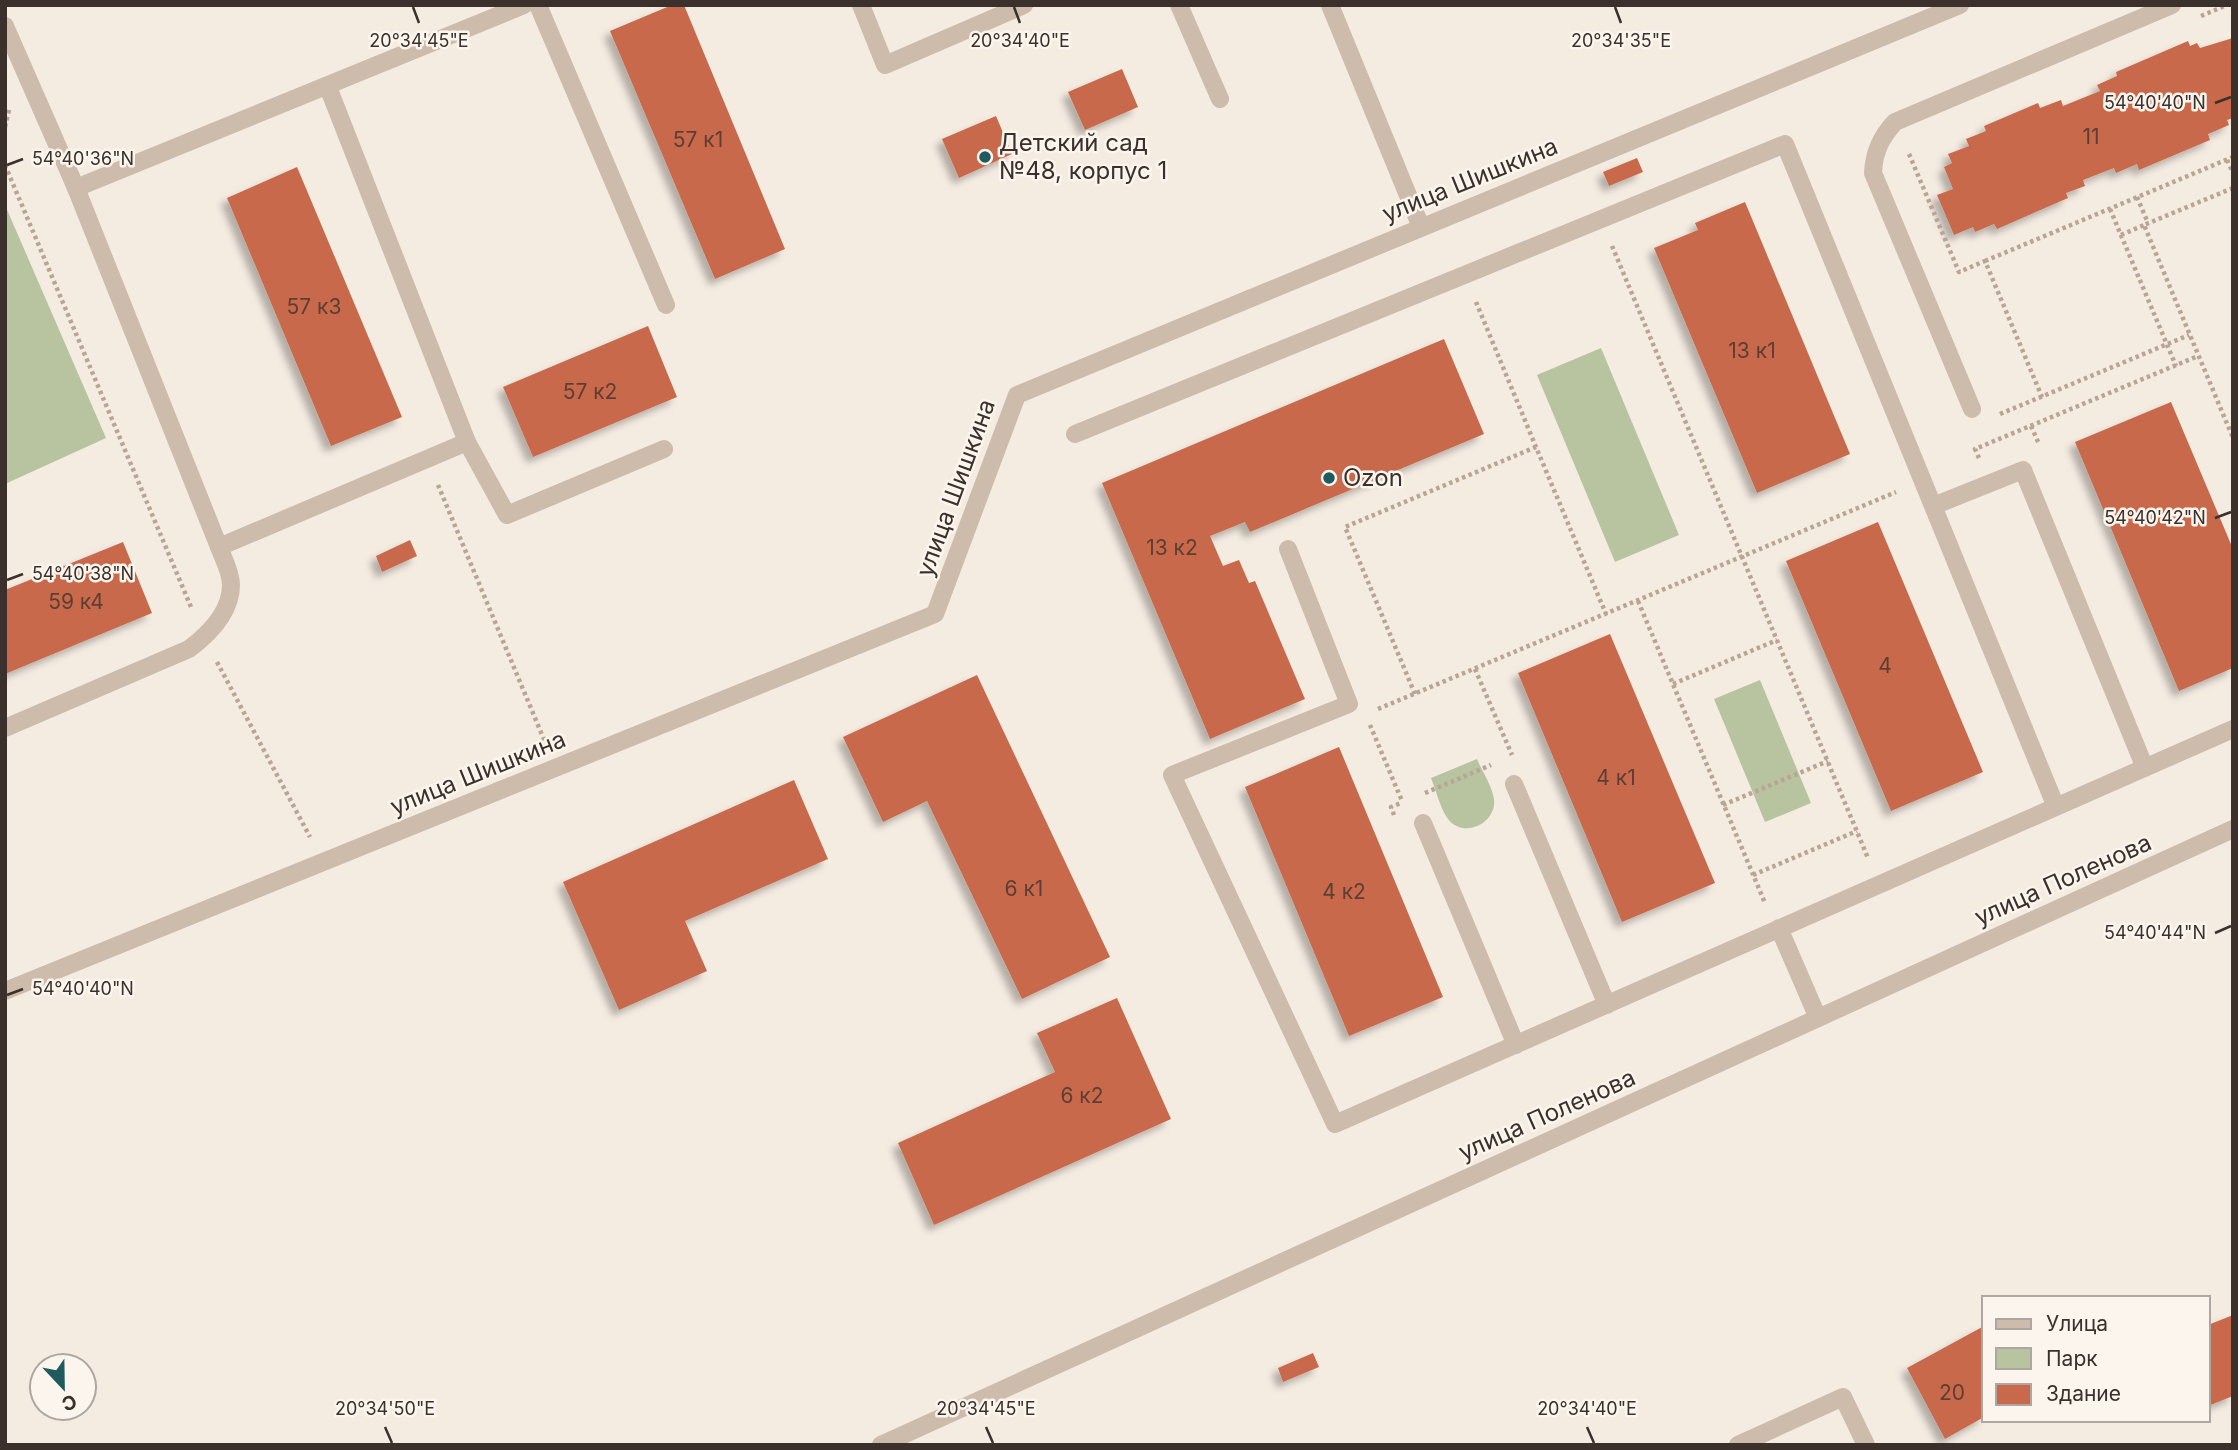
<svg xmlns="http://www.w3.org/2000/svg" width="2238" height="1450" font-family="Inter,sans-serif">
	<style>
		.green { fill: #b8c4a0 }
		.building { fill: #c8694b; filter: url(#shadow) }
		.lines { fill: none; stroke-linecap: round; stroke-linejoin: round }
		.path { stroke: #b9a596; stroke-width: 4.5; stroke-dasharray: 3.5 3.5; stroke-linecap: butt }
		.service { stroke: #cdbbac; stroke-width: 18 }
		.pedestrian { stroke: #cdbbac; stroke-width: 18 }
		.minor { stroke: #cdbbac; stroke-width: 18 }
		.ticks { fill: none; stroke: #3b302b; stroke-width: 2.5 }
		.poi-dot { fill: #1f5a5e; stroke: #fbf5ee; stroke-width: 2.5 }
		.labels { text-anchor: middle; stroke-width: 5; stroke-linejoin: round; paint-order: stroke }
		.number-label { font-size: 21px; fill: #5e3e33 }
		.poi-label { font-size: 24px; fill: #3b302b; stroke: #fbf5ee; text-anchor: start }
		.street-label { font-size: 24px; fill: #3b302b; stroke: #fbf5ee }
		.ticks-label { font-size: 18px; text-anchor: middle; fill: #3b302b; stroke: #fbf5ee; stroke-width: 5; stroke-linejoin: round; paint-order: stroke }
	</style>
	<defs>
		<filter id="shadow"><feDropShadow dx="-6" dy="6" stdDeviation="3.5" flood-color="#0004"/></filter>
	</defs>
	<rect width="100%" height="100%" fill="#f4ebe1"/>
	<path class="green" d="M5,205L106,438L5,484Z
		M1601,348L1679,535L1615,562L1537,375Z
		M1760,680L1811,803L1765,822L1714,699Z
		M1477,759C1482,771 1492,786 1494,799C1497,824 1463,839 1448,819C1440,808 1436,790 1431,778Z"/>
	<path class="building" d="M672,5H684L785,249L715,279L610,31Z
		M2233,38V118L2227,120L2229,125L2208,134L2210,140L2139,170L2137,164L2116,173L2114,168L2083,180L2085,186L2066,193L2068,198L1997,229L1994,224L1975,232L1973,227L1954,235L1937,195L1953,189L1944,167L1952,163L1948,154L1969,146L1966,139L1986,131L1984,126L2038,103L2040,108L2061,100L2063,106L2100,91L2097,85L2117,76L2116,72L2188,41L2190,46L2197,43L2200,48Z
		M1122,69L1138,107L1085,130L1068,92Z
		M996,116L1012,154L959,178L942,139Z
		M1637,158L1643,172L1609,186L1603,172Z
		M297,167L402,417L331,446L227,198Z
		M1745,202L1850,454L1757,493L1654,248L1698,230L1695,223Z
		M648,326L677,397L533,457L503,387Z
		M1444,339L1484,434L1250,532L1245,522L1210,536L1223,566L1239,560L1249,583L1255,581L1305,699L1210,739L1102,483Z
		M2171,402L2233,549V668L2179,691L2075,442Z
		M1878,522L1983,772L1891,811L1786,561Z
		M410,540L417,556L382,572L376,556Z
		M123,542L152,613L5,674V590Z
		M1610,634L1715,883L1622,922L1518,673Z
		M977,675L1110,957L1022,999L927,801L883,822L843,737Z
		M1339,747L1443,997L1349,1036L1245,787Z
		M794,780L828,859L685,921L707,971L619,1010L563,882Z
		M1117,998L1171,1119L934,1225L898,1143L1055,1072L1037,1033Z
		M2233,1315V1396L2208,1406V1325Z
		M1984,1326V1417L1945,1439L1907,1368Z
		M1313,1353L1319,1367L1283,1382L1278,1368Z"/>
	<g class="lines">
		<path class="path" d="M2201,16L2227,5
			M5,127L9,110
			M1909,154L1959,272L1985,261L2042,397
			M2227,160L2233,173
			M5,165L191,607
			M2233,188L2144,225L2233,438
			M2137,197L2148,223
			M2110,209L2176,366
			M2121,235L2144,225
			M1612,246L1868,858
			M1985,261L2233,157
			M1476,302L1536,447
			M2000,414L2189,335
			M2031,426L2039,444
			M1979,458L1975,449L2198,356
			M438,485L545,742
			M1638,601L1765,903
			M217,662L310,837
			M1475,669L1512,755
			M1673,684L1777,640
			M1415,694L1345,527L1536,447L1606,614
			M1378,709L1896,492
			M1370,725L1402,801
			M1425,793L1491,765
			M1723,805L1828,761
			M1394,815L1391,807L1401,803
			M1753,875L1857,831"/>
		<path class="service" d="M538,5L666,305
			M861,5L885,65L1024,5
			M1179,5L1220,99
			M328,87L467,442
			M76,188L524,5
			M1972,409L1873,173C1874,152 1881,137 1895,122L2172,5
			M1075,434L1785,144L1933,506
			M1288,549L1349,704L1172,775L1335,1124L2233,729
			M5,728L189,649C209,634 231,612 231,585C231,572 223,558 219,547L467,442L507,515L664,449
			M1514,784L1607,1005
			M2056,807L1933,506L2023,470L2145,768
			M1423,823L1516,1045
			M1779,928L1818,1018"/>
		<path class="pedestrian" d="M1330,5L1421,227"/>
		<path class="minor" d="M5,26L76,188L219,547
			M5,991L935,614L1017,395L1960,5
			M881,1445L2233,829
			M1738,1445L1843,1397L1866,1445"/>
	</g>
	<path class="ticks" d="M413,7L419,23M1014,7L1020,23M1615,7L1621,23M2215,103L2231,97M7,165L23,159M2215,518L2231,512M7,580L23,574M2215,933L2231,926M7,995L23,989M385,1427L392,1443M986,1427L993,1443M1587,1427L1594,1443"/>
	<g class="poi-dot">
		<circle cx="985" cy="157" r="7"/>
		<circle cx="1329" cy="478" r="7"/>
	</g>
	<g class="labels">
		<g class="number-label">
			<text x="2091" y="144">11</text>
			<text x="698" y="147">57 к1</text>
			<text x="314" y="314">57 к3</text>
			<text x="1752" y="358">13 к1</text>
			<text x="590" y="399">57 к2</text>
			<text x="1172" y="555">13 к2</text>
			<text x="76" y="609">59 к4</text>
			<text x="1885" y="673">4</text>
			<text x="1616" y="785">4 к1</text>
			<text x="1024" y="896">6 к1</text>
			<text x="1344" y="899">4 к2</text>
			<text x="1082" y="1103">6 к2</text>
			<text x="1952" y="1400">20</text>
		</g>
		<g class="poi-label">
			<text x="999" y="151">Детский сад<tspan x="999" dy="28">№48, корпус 1</tspan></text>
			<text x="1343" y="486">Ozon</text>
		</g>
		<g class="street-label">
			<text transform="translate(1470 180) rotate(-22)" y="8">улица Шишкина</text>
			<text transform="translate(956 488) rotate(-70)" y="8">улица Шишкина</text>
			<text transform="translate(478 773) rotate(-22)" y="8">улица Шишкина</text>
			<text transform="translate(2063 880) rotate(-24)" y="8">улица Поленова</text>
			<text transform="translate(1547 1115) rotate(-24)" y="8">улица Поленова</text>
		</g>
	</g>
	<g class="ticks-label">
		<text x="419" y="47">20°34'45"E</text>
		<text x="1020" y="47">20°34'40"E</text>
		<text x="1621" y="47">20°34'35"E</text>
		<text x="2155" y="109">54°40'40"N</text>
		<text x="83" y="165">54°40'36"N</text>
		<text x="2155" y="524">54°40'42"N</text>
		<text x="83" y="580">54°40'38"N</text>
		<text x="2155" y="939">54°40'44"N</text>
		<text x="83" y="995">54°40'40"N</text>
		<text x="385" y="1415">20°34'50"E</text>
		<text x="986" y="1415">20°34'45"E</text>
		<text x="1587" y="1415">20°34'40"E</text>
	</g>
	<rect width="2238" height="1450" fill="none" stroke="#3b302b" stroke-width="14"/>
	<rect x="1982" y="1296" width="228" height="126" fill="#fbf5ee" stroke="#aea6a0" stroke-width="2"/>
	<rect x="1996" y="1319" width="35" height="10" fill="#cdbbac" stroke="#aea6a0" stroke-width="2"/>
	<text x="2046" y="1331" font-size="21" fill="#3b302b">Улица</text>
	<rect x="1996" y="1348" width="35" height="21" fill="#b8c4a0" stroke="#aea6a0" stroke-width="2"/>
	<text x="2046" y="1366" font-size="21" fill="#3b302b">Парк</text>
	<rect x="1996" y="1384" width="35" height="21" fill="#c8694b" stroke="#aea6a0" stroke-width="2"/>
	<text x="2046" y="1401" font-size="21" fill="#3b302b">Здание</text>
	<g transform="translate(63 1387) rotate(158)"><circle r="33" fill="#fbf5ee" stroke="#aea6a0" stroke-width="2"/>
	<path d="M0-5L12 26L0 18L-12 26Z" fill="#1f5a5e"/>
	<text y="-10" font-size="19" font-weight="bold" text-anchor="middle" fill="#3b302b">С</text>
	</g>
</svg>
